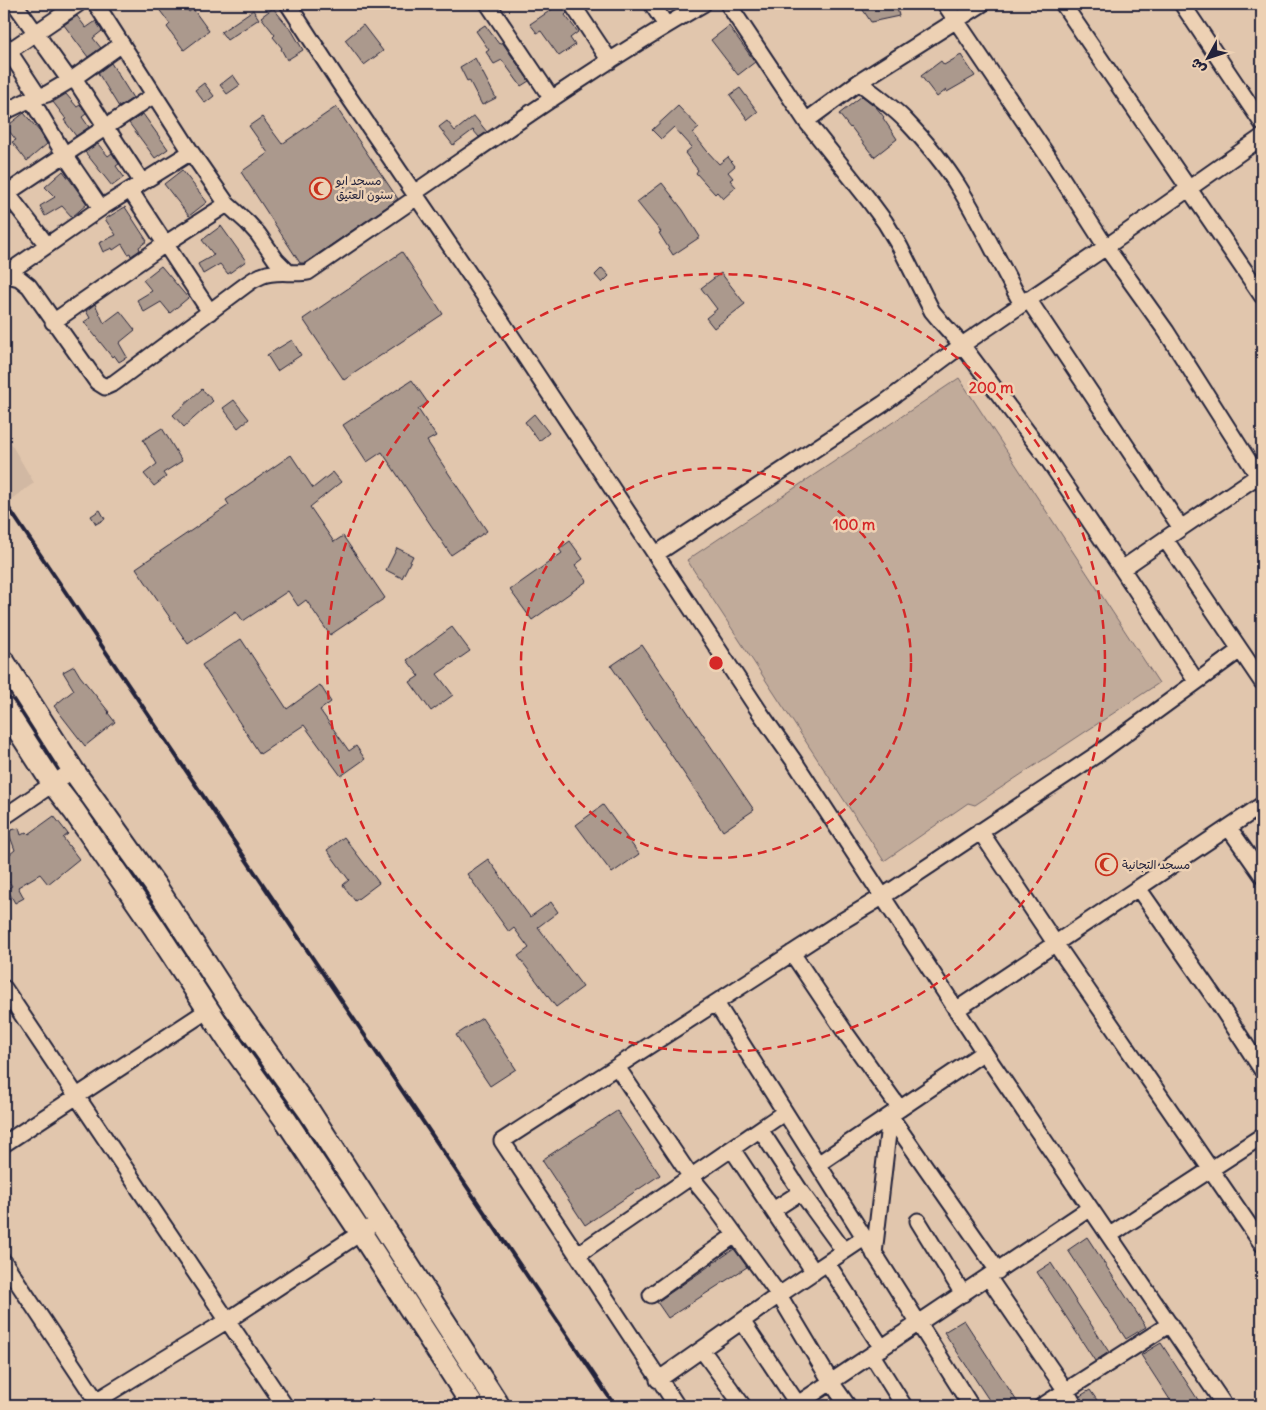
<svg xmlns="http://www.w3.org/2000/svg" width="1266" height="1410" font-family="Delius,'Playpen Sans Arabic',sans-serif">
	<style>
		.built { fill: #d1b8a3 }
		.green { fill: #c1ab9a; stroke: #72666a }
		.building { fill: #ab998d; stroke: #22223b }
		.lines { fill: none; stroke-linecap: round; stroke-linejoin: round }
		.minor-casing { stroke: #22223b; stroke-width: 19 }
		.secondary-casing { stroke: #22223b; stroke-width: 25 }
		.minor { stroke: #edd1b4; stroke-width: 15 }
		.secondary { stroke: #edd1b4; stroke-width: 21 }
		.rail { stroke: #22223b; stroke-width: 4 }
		.ring { fill: none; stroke: #d62828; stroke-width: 2.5; stroke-dasharray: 9 6 }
		.labels { text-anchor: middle; stroke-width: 5; stroke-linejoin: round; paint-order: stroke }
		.poi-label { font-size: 12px; fill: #22223b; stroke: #edd1b4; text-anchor: start }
		.centre { fill: #d62828; stroke: #edd1b4; stroke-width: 2.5 }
		.ring-label { font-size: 15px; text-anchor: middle; font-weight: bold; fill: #d62828; stroke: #edd1b4; stroke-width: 5; stroke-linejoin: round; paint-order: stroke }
	</style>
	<rect width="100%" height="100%" fill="#e1c6ad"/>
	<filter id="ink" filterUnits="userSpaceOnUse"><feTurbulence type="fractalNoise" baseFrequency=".02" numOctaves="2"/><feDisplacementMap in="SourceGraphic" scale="10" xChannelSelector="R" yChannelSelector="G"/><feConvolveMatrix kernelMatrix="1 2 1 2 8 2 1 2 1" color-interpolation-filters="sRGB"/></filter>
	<g filter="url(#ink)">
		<path class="built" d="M4,432L34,483L4,504Z"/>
		<path class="green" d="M959,378L1159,683L975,805L968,803L884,861L687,560Z"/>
		<path class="building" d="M155,4H183L189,12L193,9L209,31L184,50L167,27L170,24Z
			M560,4H563L567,13L565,15L578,32L570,38L575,45L559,56L541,31L537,33L530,24Z
			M859,4H879L882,8L896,4L899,16L871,22Z
			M273,8L292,31L303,50L287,60L281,49L282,48L273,37L275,35L261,17Z
			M253,10L259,19L227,40L221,32Z
			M77,16L86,28L96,21L102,31L93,38L101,48L88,57L64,25Z
			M363,25L383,51L364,65L345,40Z
			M485,25L499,44L502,42L529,81L521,86L502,60L494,64L486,52L489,50L476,31Z
			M729,26L755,62L738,75L711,40Z
			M961,55L975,76L947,92L946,90L937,97L921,76L941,61L944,65Z
			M475,58L496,98L482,105L469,80L467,81L460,67Z
			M111,63L133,98L119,107L98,73Z
			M233,75L240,85L227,94L220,85Z
			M204,83L214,96L205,103L195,90Z
			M740,88L758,112L748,120L730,95Z
			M66,94L77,107L80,105L86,114L82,117L89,127L76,136L64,120L66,119L53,102Z
			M862,96L876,107L884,117L883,118L897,139L874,157L851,127L850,128L839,114Z
			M678,106L699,128L693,133L707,151L719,164L728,157L735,166L728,172L733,178L730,180L736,187L723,199L717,192L715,194L696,173L698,170L685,153L692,147L674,127L661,139L652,130Z
			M336,107L398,199L305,263H300L241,172L268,153L249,126L262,117L282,144Z
			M24,113L40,132L47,144L27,161L12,142L16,140L6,127Z
			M143,114L168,149L155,158L129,123Z
			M474,116L487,132L479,137L473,130L453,145L439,127L447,121L455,131Z
			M98,144L108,156L112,153L119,164L116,166L124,177L112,186L85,152Z
			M182,170L207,202L189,216L164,184Z
			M63,171L70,180L87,204L72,217L62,206L45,216L40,206L55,197L45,187Z
			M662,183L683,210L700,237L673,255L659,233L661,232L637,202Z
			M5,205L12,214L4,220V206Z
			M125,207L147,241L139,247L140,250L131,256L130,253L128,254L122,244L113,250L112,248L103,252L99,243L116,235L105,219Z
			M221,226L246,261L228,274L220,264L203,274L198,264L214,255L202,240Z
			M402,252L443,314L344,380L303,319Z
			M161,266L188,298L170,313L161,302L144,312L137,300L152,291L143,280Z
			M602,268L609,276L602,283L595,275Z
			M721,273L745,304L714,328L706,318L717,309L701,288Z
			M95,304L104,323L120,311L135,330L119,343L127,357L119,362L114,355L112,357L84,322L90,318L86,311Z
			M292,340L301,355L277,371L267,355Z
			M412,380L428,403L418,409L436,436L427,441L487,531L451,555L382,452L367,462L343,425Z
			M202,389L213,401L184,427L173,415Z
			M234,400L249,419L238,428L223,408Z
			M534,414L549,433L539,441L525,422Z
			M162,428L182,461L163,473L166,477L154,486L144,474L157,464L143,440Z
			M291,455L313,488L333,472L341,482L310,507L334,542L343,536L385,598L330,635L306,600L298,606L288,591L243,621L236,611L188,644L136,568L229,505L226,500Z
			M100,510L105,519L96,524L91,516Z
			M570,541L583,559L575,565L587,581L532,620L510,590L562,553L559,549Z
			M397,548L413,556L402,578L386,570Z
			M452,627L470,651L437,674L453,695L431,711L410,682L419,676L407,660Z
			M241,639L287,709L320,685L331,702L320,710L349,751L356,746L365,759L341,776L304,725L260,754L202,665Z
			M642,645L754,810L723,831L611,666Z
			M74,666L80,676L109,712L108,713L115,722L85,746L54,706L74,690L63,672Z
			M603,805L639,854L612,873L576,825Z
			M54,816L68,834L63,838L79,859L48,884L40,874L18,887L24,898L15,903L7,889L12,886L4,875V859L15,850L8,831L19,828L21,835L27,832L29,834Z
			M344,837L379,883L355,901L343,885L349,880L327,850Z
			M488,859L530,917L551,902L558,912L538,927L583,987L556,1007L518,956L529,948L514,928L509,932L467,874Z
			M482,1018L516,1069L490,1086L456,1035Z
			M617,1111L660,1175L585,1225L542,1160Z
			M1087,1237L1146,1327L1126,1339L1068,1250Z
			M734,1249L747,1267L668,1318L657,1302Z
			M1051,1263L1109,1352L1095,1361L1037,1272Z
			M964,1320L1020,1406H993L944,1332Z
			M1161,1343L1202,1406H1174L1141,1355Z
			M1090,1390L1101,1406H1084L1080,1396Z"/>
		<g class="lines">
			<defs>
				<path id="minor" d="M15,4L70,81
					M96,4L191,152L227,204L248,223L258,234L276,260L288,272
					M288,4L342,87L502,322L761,714L794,761L984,1052L1225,1406
					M488,4L552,99
					M572,4L610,61
					M652,4L666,25
					M728,4L806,121L868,199L885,222L900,247L932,311L942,323L962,345L1049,461L1122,569L1196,681
					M945,4L1051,161L1106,247L1166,331L1262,482
					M1063,4L1262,296
					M1182,4L1262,123
					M4,44L39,97
					M9,51L78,4
					M74,78L142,182
					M859,82C875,95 892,106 906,121C925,141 944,163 958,186C982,224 1000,265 1022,304
					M31,99L64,154L101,208
					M4,112L31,99L47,94L74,78L122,44
					M806,121L859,82L982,4
					M4,190L7,193L47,245
					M130,190L210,312
					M7,193L154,95
					M414,193C509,128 603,61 703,4
					M4,274L19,278L29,286L97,382L105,387L114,383L247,284C251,281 256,278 261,276C276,269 293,275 308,272L417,197
					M6,274L101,208L191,152
					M1028,299L1181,528
					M53,322L165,244L227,204
					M1165,539L1262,682
					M656,554L883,404L962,345L1106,247L1262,137
					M1122,569L1181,528L1262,473
					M4,817L73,770
					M1229,828L1262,875
					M980,831L1055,943L1262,1244
					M1138,888L1219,1004L1262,1070
					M792,953L845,1032L900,1109
					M4,988L285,1406
					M716,1003L971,1406
					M956,1010L1262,805
					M617,1067L691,1177L710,1200L779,1295L831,1382L848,1406
					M890,1116L998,1271
					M763,1134L801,1192
					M4,1144L208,1010
					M732,1149L814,1272
					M818,1164L984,1052
					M773,1210L801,1192L844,1251
					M918,1221L963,1294
					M1110,1235L1262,1136
					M874,1254L890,1116
					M577,1255L785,1112
					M4,1262L100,1406
					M827,1263L882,1348
					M988,1277L1066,1391L1075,1406
					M651,1295L735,1235
					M742,1321L799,1406
					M702,1350L743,1406
					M872,1355L904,1406
					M658,1380L779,1295L864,1238
					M96,1401L228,1320L368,1228
					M677,1406L502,1141L834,926L882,897L1099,753L1240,650
					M795,1406L1090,1208
					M1042,1406L1170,1324"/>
				<path id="secondary" d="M4,662L73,770L155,885L230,1001L309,1111L499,1406
					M4,708L53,784L74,811L154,927L230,1043L287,1122L361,1233L473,1406"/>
			</defs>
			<use href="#minor" class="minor-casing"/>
			<use href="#secondary" class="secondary-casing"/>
			<use href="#minor" class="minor"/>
			<use href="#secondary" class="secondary"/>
			<path class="rail" d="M4,501L615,1406"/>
		</g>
	</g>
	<g class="ring">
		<circle cx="716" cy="663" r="195"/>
		<circle cx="716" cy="663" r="389"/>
	</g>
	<defs>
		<symbol id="mosque-ring" viewBox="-11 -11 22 22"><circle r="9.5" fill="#edd1b4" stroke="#c8321e" stroke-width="1.5"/><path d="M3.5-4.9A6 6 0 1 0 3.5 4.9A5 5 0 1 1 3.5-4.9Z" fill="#c8321e"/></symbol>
	</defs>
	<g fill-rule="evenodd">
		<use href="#mosque-ring" x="308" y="176" width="25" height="25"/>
		<use href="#mosque-ring" x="1094" y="852" width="25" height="25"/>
	</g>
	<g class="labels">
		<g class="poi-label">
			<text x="336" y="185">مسجد ابو<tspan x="336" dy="14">سنون العتيق</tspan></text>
			<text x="1122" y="869">مسجد التجانية</text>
		</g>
	</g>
	<circle cx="716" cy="663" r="8" class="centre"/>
	<g class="ring-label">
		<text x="991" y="393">200 m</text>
		<text x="854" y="530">100 m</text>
	</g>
	<rect width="1266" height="1410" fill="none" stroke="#edd1b4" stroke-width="20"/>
	<rect x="10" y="10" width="1246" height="1390" fill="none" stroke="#22223b" stroke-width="2" filter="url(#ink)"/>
	<g transform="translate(1208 58) rotate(230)" stroke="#edd1b4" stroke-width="4" paint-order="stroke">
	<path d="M0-4L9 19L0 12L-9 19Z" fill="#22223b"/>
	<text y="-8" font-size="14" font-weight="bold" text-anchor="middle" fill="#22223b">ش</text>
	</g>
</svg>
